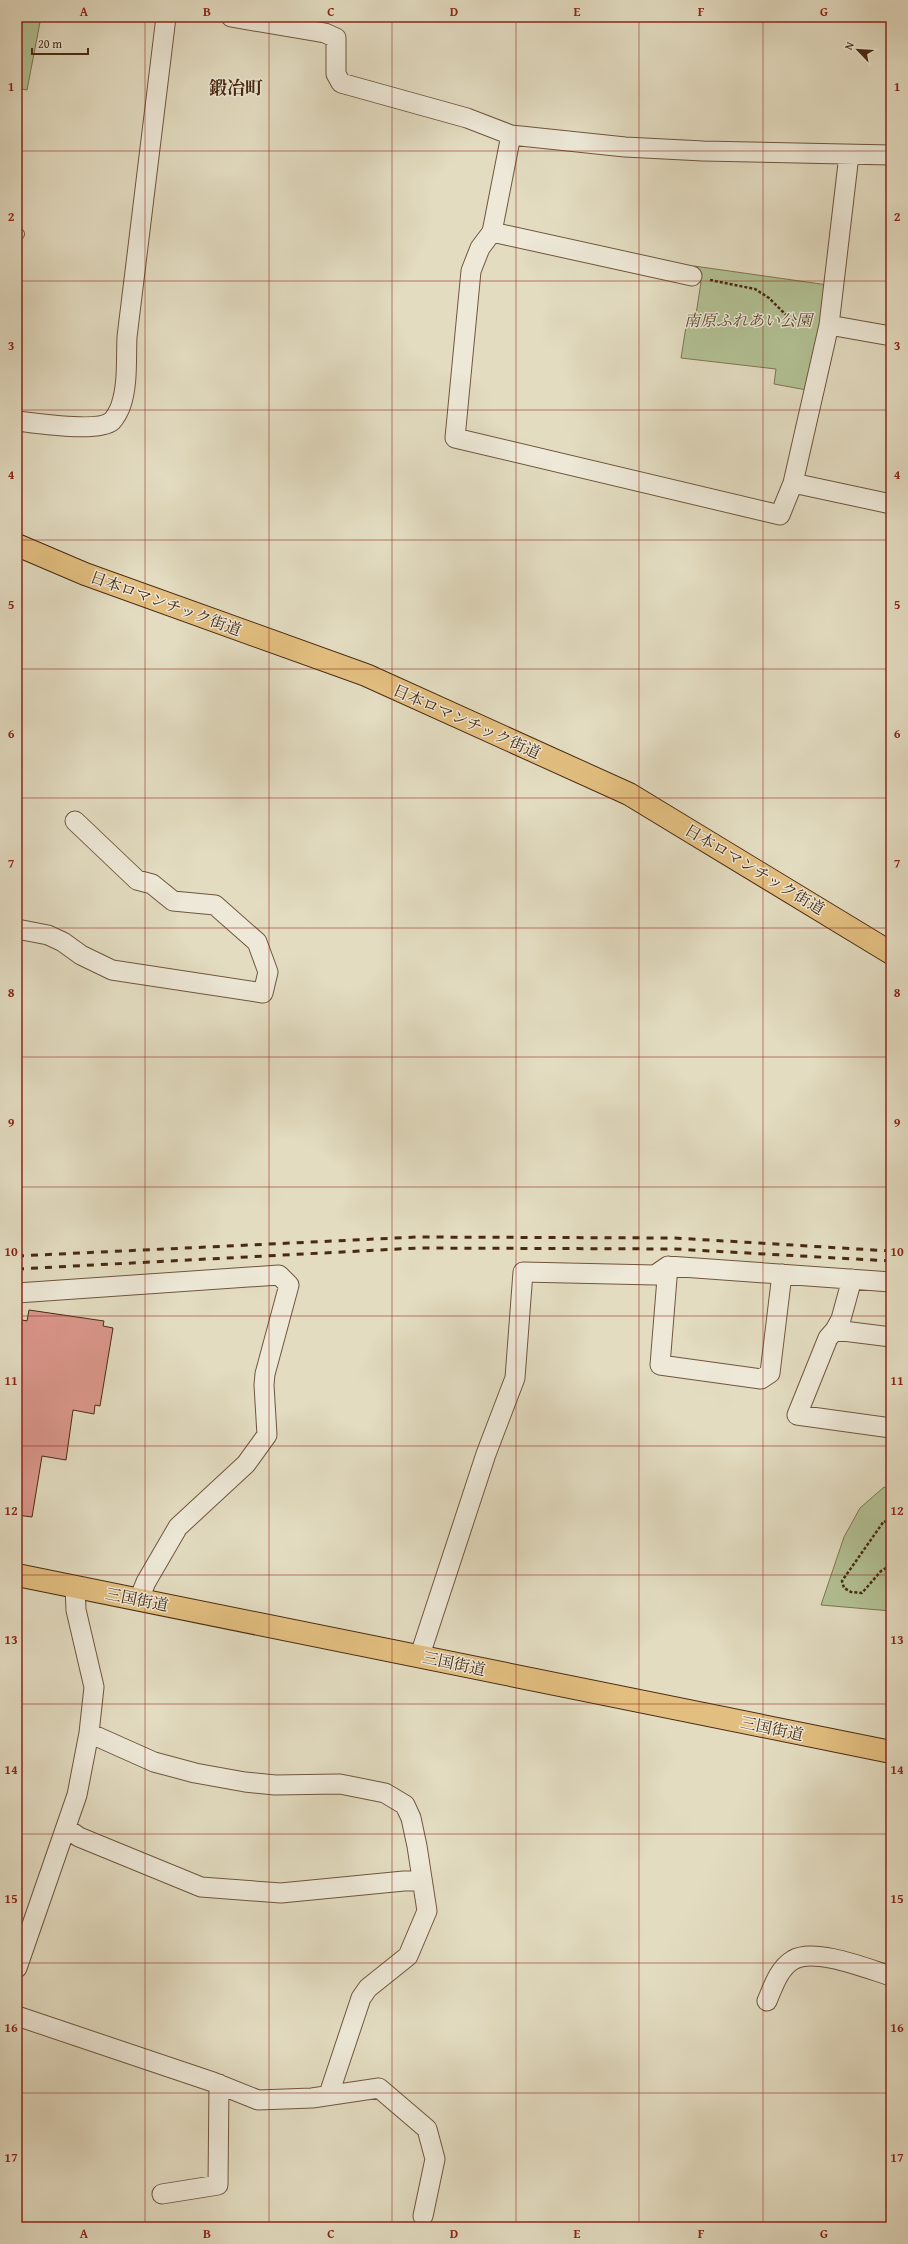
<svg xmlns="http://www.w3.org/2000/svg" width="908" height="2244" font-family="'Gentium Book Plus','Noto Serif JP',serif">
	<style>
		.green { fill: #b2c194; stroke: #7e7652 }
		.building { fill: #db978c; stroke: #492a11 }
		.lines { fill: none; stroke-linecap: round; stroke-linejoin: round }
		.service-casing { stroke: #70563d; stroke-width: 12 }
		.minor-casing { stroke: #70563d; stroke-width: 21 }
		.trunk-casing { stroke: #492a11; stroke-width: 24 }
		.path { stroke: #492a11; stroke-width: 2.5; stroke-dasharray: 3 2; stroke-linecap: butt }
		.service { stroke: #ede8d7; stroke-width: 10 }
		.minor { stroke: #ede8d7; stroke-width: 19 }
		.trunk { stroke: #e2be80; stroke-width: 22 }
		.rail { stroke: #492a11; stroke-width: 3; stroke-dasharray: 7 7; stroke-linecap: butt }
		.grid { fill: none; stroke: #8f2418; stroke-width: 1; stroke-opacity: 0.55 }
		.labels { text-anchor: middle; stroke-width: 3; stroke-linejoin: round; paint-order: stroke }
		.park-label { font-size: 16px; font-style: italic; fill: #5e482b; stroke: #ede8d7 }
		.street-label { font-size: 16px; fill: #492a11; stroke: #ede8d7 }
		.quarter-label { font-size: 18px; font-weight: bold; fill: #492a11; stroke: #ede8d7 }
		.neatline { fill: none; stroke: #8f2418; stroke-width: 1.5 }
		.grid-label { font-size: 13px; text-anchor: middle; font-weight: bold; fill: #8f2418 }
	</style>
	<rect width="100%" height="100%" fill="#e3dcc1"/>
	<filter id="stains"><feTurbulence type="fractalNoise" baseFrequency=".005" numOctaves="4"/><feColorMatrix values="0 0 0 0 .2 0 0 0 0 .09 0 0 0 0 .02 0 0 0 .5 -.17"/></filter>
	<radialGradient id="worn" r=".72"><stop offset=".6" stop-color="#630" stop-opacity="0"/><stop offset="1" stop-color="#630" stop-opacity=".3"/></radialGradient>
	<path class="green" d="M17,17H41L27,90L17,88Z
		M694,266L828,285L812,391L774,384L776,369L681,358L687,320L695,321L701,282L691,280Z
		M884,1487L891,1491V1611L821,1605L844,1537L860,1508Z"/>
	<path class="building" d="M29,1310L104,1321L103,1326L113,1328L100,1406L95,1405L94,1414L73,1410L66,1460L42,1456L32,1517L17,1515V1319L27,1321Z"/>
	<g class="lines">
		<defs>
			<path id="service" d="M17,234H19"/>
			<path id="minor" d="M231,17L325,33L336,38V74L341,83L467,118L511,135L625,147L703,151L891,155
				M511,135L492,232L480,248L471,271L455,438L780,515L793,483L829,325L849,155
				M492,232L692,276
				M829,325L891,336
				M17,421C36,423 98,433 112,421C115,418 120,409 121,405C128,384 126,359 127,337L166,17
				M793,483L891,504
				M17,929L48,935L63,942L81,955L112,970L263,993L268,972L257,942L215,905L173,901L152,884L137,880L75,821
				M668,1266L660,1365L761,1379L770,1373L782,1274
				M17,1293L279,1275L289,1285L265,1374L264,1385L267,1435L246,1464L178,1527L146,1582L139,1599
				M835,1330L841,1319L852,1279
				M891,1337L835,1330L828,1338L797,1415L891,1428
				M420,1655L486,1454L515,1378L523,1272L655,1275L668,1266L891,1282
				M89,1733L154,1762L195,1773L245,1782L275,1785L340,1784L385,1793L405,1805L411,1818L417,1846L427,1911L408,1956L368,1988L361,1998L329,2094
				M66,1828L79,1837L201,1887L281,1893L404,1881H422
				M17,1968L77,1795L89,1733L94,1687L76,1610L75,1587
				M767,2001C773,1987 779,1968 793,1960C814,1947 868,1969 891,1976
				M17,2016L213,2082L258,2100L312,2098L379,2088L427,2129L435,2159L423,2216
				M162,2194L218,2185L219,2084"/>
			<path id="trunk" d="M17,545L85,574L366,675L629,794L891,953
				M17,1575L891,1752"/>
		</defs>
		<use href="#service" class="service-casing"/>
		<use href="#minor" class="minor-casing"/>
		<use href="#trunk" class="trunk-casing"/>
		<path class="path" d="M710,280L755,289L769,298L790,319L810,322
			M891,1525L884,1521L842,1581L844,1588L851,1592L862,1593L881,1571L891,1565"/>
		<use href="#service" class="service"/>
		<use href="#minor" class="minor"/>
		<use href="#trunk" class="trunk"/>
		<path class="rail" d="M17,1256L418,1237L675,1238L891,1251
			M17,1269L418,1248L675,1249L891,1261"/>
	</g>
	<path class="grid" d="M145,17V2227M269,17V2227M392,17V2227M516,17V2227M639,17V2227M763,17V2227M17,151H891M17,281H891M17,410H891M17,540H891M17,669H891M17,798H891M17,928H891M17,1057H891M17,1187H891M17,1316H891M17,1446H891M17,1575H891M17,1704H891M17,1834H891M17,1963H891M17,2093H891"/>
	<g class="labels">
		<g class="park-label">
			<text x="748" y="326">南原ふれあい公園</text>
		</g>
		<g class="street-label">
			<text transform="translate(166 603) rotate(20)" y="6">日本ロマンチック街道</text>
			<text transform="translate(467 721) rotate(24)" y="6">日本ロマンチック街道</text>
			<text transform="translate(755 869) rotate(31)" y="6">日本ロマンチック街道</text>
			<text transform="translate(137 1599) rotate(11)" y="6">三国街道</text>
			<text transform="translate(454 1663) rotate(12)" y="6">三国街道</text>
			<text transform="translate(772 1728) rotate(12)" y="6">三国街道</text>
		</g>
		<g class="quarter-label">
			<text x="236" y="94">鍛冶町</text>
		</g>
	</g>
	<rect width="908" height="2244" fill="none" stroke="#e3dcc1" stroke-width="44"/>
	<g transform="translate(858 50) rotate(295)" stroke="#ede8d7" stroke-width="3" paint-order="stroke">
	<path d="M0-3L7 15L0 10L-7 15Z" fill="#492a11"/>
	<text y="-6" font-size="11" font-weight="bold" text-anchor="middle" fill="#492a11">N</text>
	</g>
	<path d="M32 48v6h56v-6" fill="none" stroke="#492a11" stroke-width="2"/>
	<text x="38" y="48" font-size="12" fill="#492a11" stroke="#ede8d7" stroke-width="3" paint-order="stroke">20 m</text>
	<rect x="22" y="22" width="864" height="2200" class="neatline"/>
	<g class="grid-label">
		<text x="84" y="16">A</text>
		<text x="207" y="16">B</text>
		<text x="331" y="16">C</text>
		<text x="454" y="16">D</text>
		<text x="577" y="16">E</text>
		<text x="701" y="16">F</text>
		<text x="824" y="16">G</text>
		<text x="11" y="91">1</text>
		<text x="897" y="91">1</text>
		<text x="11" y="221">2</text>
		<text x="897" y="221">2</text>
		<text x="11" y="350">3</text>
		<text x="897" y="350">3</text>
		<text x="11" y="479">4</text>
		<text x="897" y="479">4</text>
		<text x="11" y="609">5</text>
		<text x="897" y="609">5</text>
		<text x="11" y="738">6</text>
		<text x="897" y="738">6</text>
		<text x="11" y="868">7</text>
		<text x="897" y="868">7</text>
		<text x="11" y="997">8</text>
		<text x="897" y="997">8</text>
		<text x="11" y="1127">9</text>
		<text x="897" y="1127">9</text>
		<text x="11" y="1256">10</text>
		<text x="897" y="1256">10</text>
		<text x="11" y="1385">11</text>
		<text x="897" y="1385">11</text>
		<text x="11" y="1515">12</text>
		<text x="897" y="1515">12</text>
		<text x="11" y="1644">13</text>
		<text x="897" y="1644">13</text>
		<text x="11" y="1774">14</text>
		<text x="897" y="1774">14</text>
		<text x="11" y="1903">15</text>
		<text x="897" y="1903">15</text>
		<text x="11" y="2032">16</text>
		<text x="897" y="2032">16</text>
		<text x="11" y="2162">17</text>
		<text x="897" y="2162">17</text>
		<text x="84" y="2238">A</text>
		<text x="207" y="2238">B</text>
		<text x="331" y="2238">C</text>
		<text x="454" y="2238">D</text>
		<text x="577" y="2238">E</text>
		<text x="701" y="2238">F</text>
		<text x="824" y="2238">G</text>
	</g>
	<rect width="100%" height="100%" filter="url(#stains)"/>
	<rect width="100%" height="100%" fill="url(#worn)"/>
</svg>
